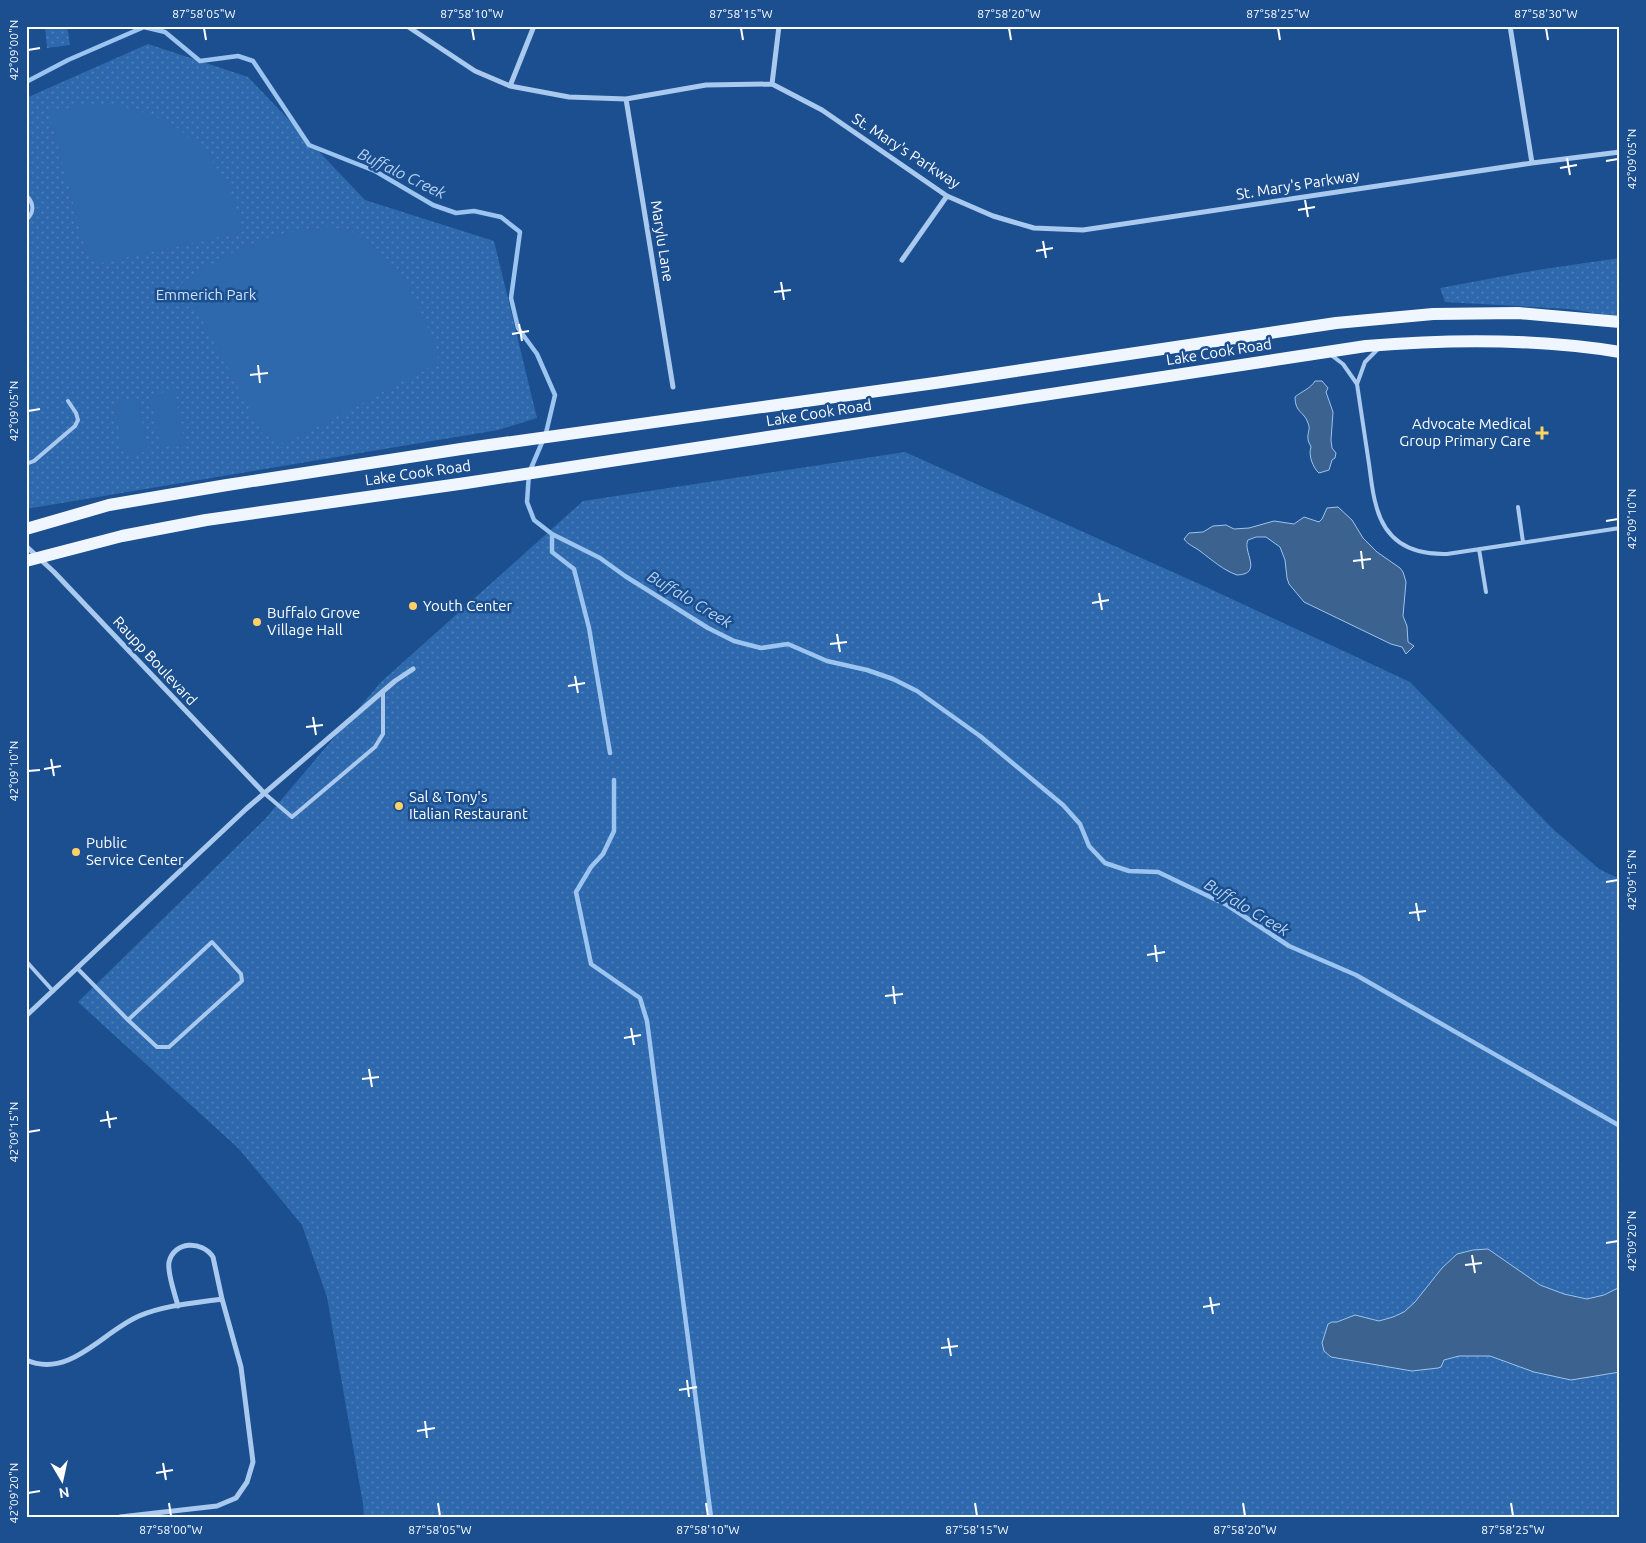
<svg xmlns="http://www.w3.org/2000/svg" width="1646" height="1543" font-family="Ubuntu,sans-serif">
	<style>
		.green { fill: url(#green-dots) }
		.pitch { fill: #2e69ad }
		.water { fill: #3c6290; stroke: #9cc4f0 }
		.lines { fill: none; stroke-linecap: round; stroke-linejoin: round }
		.stream { stroke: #9cc4f0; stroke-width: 4.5 }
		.lane { stroke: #a9c9ee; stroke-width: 4 }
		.street { stroke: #a9c9ee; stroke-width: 5 }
		.primary { stroke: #f0f6ff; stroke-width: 12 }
		.ticks { fill: none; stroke: #fff; stroke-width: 2 }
		.poi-dot { fill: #ffd166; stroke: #1b4f8f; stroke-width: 2 }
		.labels { text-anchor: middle; stroke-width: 5; stroke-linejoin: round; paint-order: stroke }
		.street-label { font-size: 15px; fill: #fff; stroke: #1b4f8f }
		.park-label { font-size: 15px; fill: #cfe3fa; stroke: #1b4f8f }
		.poi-label { font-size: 15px; fill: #fff; stroke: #1b4f8f; text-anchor: start }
		.water-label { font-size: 16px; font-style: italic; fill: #b5d3f5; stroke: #1b4f8f }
		.neatline { fill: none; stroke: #fff; stroke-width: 2 }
		.ticks-label { font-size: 12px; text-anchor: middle; fill: #fff }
	</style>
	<defs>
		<pattern id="green-dots" width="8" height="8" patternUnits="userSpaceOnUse" patternTransform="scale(1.25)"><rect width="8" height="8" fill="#2e69ad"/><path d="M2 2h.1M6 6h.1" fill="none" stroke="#4d80b9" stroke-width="1.8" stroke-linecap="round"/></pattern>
	</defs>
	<rect width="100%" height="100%" fill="#1b4f8f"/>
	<path class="green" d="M45,26H67L70,45L47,48Z
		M148,44L248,77L365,200L494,241L537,418L498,430L26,509V98Z
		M1620,258V317L1569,309L1445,302L1440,288L1537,270Z
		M905,452L1206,587L1410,682L1553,829L1599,869L1620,879V1517H364L363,1504L327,1297L302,1225L239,1149L78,1002L265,819L381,682L583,501Z"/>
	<path class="pitch" d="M88,104L131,108L170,122L206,152L228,185L237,209L242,232L101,263L86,253L49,112Z
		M328,227L350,230L383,255L408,285L433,339L439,362L285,444L263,434L182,283C214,262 248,240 286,233C300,230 315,229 328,227Z
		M174,390L185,443L161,448L150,395Z
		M137,398L149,451L124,456L114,403Z"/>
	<path class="water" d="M1315,381H1322L1328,388L1326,392L1333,412L1331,440L1332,448L1336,453L1335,458L1332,460L1329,470L1319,473C1313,468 1308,455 1311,447C1310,444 1308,442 1308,439C1307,433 1311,429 1308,423C1304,411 1295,413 1295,397C1302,391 1310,389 1315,381Z
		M1338,507L1352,520L1363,538L1377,552L1400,568L1403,572L1406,582L1403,616L1407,626L1408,642L1414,646L1406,654L1402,647L1391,644L1304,602L1289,584L1287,578L1285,560L1280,547L1266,537H1256L1248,540C1242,551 1264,574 1237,575C1223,570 1212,560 1200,551C1195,547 1188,545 1184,539L1189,533L1203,532L1213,526L1226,525L1234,529L1249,528L1274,521L1294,524L1304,517L1319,522L1322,519L1327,508Z
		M1488,1249L1540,1285L1564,1294L1587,1299L1604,1295L1620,1287V1372L1571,1380L1534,1372L1490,1356H1459L1444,1360L1441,1367L1438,1368L1412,1371L1331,1357L1324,1351L1322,1343L1328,1324L1332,1322H1337L1355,1315L1379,1321L1393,1317L1404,1312L1415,1302L1442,1268L1457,1254L1473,1250Z"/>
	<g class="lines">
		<path class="stream" d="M26,82L68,60L144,27L165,32L200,61L238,56L253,61L309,145L375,171L433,205L456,213L474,211L501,217L520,232L511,298L518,328L537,354L555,395L546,433L529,473L527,502L534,520L552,534L600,558L625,576L708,628L734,641L761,648L788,644L827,661L867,670L893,679L917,691L980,736L1063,805L1080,824L1089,846L1105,863L1129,871L1158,872L1227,905L1289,946L1356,975L1620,1126
			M552,534V552L574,569L576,577L589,628L610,753
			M614,780V831L603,854L591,867L576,892L591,964L640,998L647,1021L711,1517"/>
		<path class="lane" d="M26,195C34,203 35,212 26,220
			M1331,355L1343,364L1357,384L1365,362L1379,348
			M1357,384C1361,411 1365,437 1369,464C1371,477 1372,492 1376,505C1385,542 1412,555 1447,554L1620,528
			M26,464L34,461L75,426L78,420L76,413L68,401
			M1518,507L1523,542
			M1479,549L1486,592
			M264,793L292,817L375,747L383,734V691
			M26,961L53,991
			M77,968L128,1020L212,942L241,974L242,981L169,1047H157L128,1020"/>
		<path class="street" d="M407,26L475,71L510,86L569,97L626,99L706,85L772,84L822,110L947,196L993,216L1034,228L1083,230L1532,163L1620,152
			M1510,26L1532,163
			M772,84L779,26
			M510,86L534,26
			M626,99L673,387
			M902,260L947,196
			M26,546L54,572L264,793
			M26,1016L246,809L395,681L413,669
			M178,1306C175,1294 167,1273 169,1262C174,1241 202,1240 213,1257L222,1299
			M26,1360C70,1379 102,1332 139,1316C165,1305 195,1303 222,1299L241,1367L253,1462L247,1482L236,1498L217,1506L120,1517"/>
		<path class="primary" d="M26,529L109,505L227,485L461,449L942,382L1336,323L1433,314L1518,313L1620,322
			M26,561L122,536L206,520L466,483L1366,346C1451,339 1535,338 1620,352"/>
	</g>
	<path class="ticks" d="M204,28L206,40M472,28L474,40M741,28L743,40M1009,28L1011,40M1278,28L1280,40M1546,28L1548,40M28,50L40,48M1567,158L1570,175M1606,161L1618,159M1560,168L1577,165M1305,200L1308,217M1298,210L1315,207M1043,241L1046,258M1036,251L1053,248M781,282L784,300M774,292L791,290M519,324L522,341M512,334L529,331M258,365L260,383M250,375L268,373M28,411L40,409M1606,521L1618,519M1361,551L1363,569M1353,561L1371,559M1099,593L1102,610M1092,603L1109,600M837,634L840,652M830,644L847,642M575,676L578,693M568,686L585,683M313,717L316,735M306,727L323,725M51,759L54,776M44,769L61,766M28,771L40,770M1606,882L1618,880M1416,903L1419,921M1409,913L1426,911M1155,945L1157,962M1147,955L1165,952M893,986L895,1004M885,996L903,994M631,1028L634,1045M624,1038L641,1035M369,1069L372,1087M362,1079L379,1077M107,1111L110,1128M100,1121L117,1118M28,1132L40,1130M1606,1243L1618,1241M1472,1255L1475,1273M1465,1265L1482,1263M1210,1297L1213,1314M1203,1307L1220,1304M948,1338L951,1356M941,1348L958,1346M687,1380L689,1397M679,1390L697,1387M425,1421L427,1438M417,1431L435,1428M163,1463L166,1480M156,1473L173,1470M28,1493L40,1491M169,1503L171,1516M438,1503L440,1516M706,1503L708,1516M975,1503L977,1516M1243,1503L1245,1516M1511,1503L1513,1516"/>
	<g class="poi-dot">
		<path d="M1539.5 425.5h5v5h5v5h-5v5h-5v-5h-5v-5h5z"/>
		<circle cx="413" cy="606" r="5"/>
		<circle cx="257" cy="622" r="5"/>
		<circle cx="399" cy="806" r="5"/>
		<circle cx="76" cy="852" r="5"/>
	</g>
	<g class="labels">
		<g class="street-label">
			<text transform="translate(906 151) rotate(33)" y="5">St. Mary's Parkway</text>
			<text transform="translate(1298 185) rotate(-9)" y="5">St. Mary's Parkway</text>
			<text transform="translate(662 241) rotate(81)" y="5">Marylu Lane</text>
			<text transform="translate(1219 352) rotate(-9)" y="5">Lake Cook Road</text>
			<text transform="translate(819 413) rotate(-9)" y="5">Lake Cook Road</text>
			<text transform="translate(418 473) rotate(-8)" y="5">Lake Cook Road</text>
			<text transform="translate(155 661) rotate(47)" y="5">Raupp Boulevard</text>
		</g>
		<g class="park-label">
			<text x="206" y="300">Emmerich Park</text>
		</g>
		<g class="poi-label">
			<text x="1531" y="429" text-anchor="end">Advocate Medical<tspan x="1531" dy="17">Group Primary Care</tspan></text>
			<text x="423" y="611">Youth Center</text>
			<text x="267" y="618">Buffalo Grove<tspan x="267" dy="17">Village Hall</tspan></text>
			<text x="409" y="802">Sal &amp; Tony's<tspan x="409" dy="17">Italian Restaurant</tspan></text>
			<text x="86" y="848">Public<tspan x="86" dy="17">Service Center</tspan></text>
		</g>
		<g class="water-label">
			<text transform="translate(402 173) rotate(26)" y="6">Buffalo Creek</text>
			<text transform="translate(690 599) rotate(31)" y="6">Buffalo Creek</text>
			<text transform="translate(1247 907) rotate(31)" y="6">Buffalo Creek</text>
		</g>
	</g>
	<rect width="1646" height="1543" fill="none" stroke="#1b4f8f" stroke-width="55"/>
	<g transform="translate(62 1480) rotate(171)" stroke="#1b4f8f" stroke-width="4" paint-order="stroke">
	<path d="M0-4L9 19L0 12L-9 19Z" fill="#ffffff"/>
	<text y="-8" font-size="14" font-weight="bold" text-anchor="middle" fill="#ffffff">N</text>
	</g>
	<rect x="28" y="28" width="1590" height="1488" class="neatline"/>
	<g class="ticks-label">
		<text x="204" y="18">87°58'05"W</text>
		<text x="472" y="18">87°58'10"W</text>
		<text x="741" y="18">87°58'15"W</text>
		<text x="1009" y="18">87°58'20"W</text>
		<text x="1278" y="18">87°58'25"W</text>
		<text x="1546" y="18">87°58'30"W</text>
		<text transform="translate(14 50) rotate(-90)" y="4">42°09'00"N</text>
		<text transform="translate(1632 159) rotate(-90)" y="4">42°09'05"N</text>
		<text transform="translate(14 411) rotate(-90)" y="4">42°09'05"N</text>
		<text transform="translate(1632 519) rotate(-90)" y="4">42°09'10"N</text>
		<text transform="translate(14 771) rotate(-90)" y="4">42°09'10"N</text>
		<text transform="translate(1632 880) rotate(-90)" y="4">42°09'15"N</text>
		<text transform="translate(14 1132) rotate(-90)" y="4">42°09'15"N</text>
		<text transform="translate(1632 1241) rotate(-90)" y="4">42°09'20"N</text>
		<text transform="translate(14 1493) rotate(-90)" y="4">42°09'20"N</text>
		<text x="171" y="1534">87°58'00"W</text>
		<text x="440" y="1534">87°58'05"W</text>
		<text x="708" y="1534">87°58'10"W</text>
		<text x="977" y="1534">87°58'15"W</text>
		<text x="1245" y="1534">87°58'20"W</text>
		<text x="1513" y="1534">87°58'25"W</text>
	</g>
</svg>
